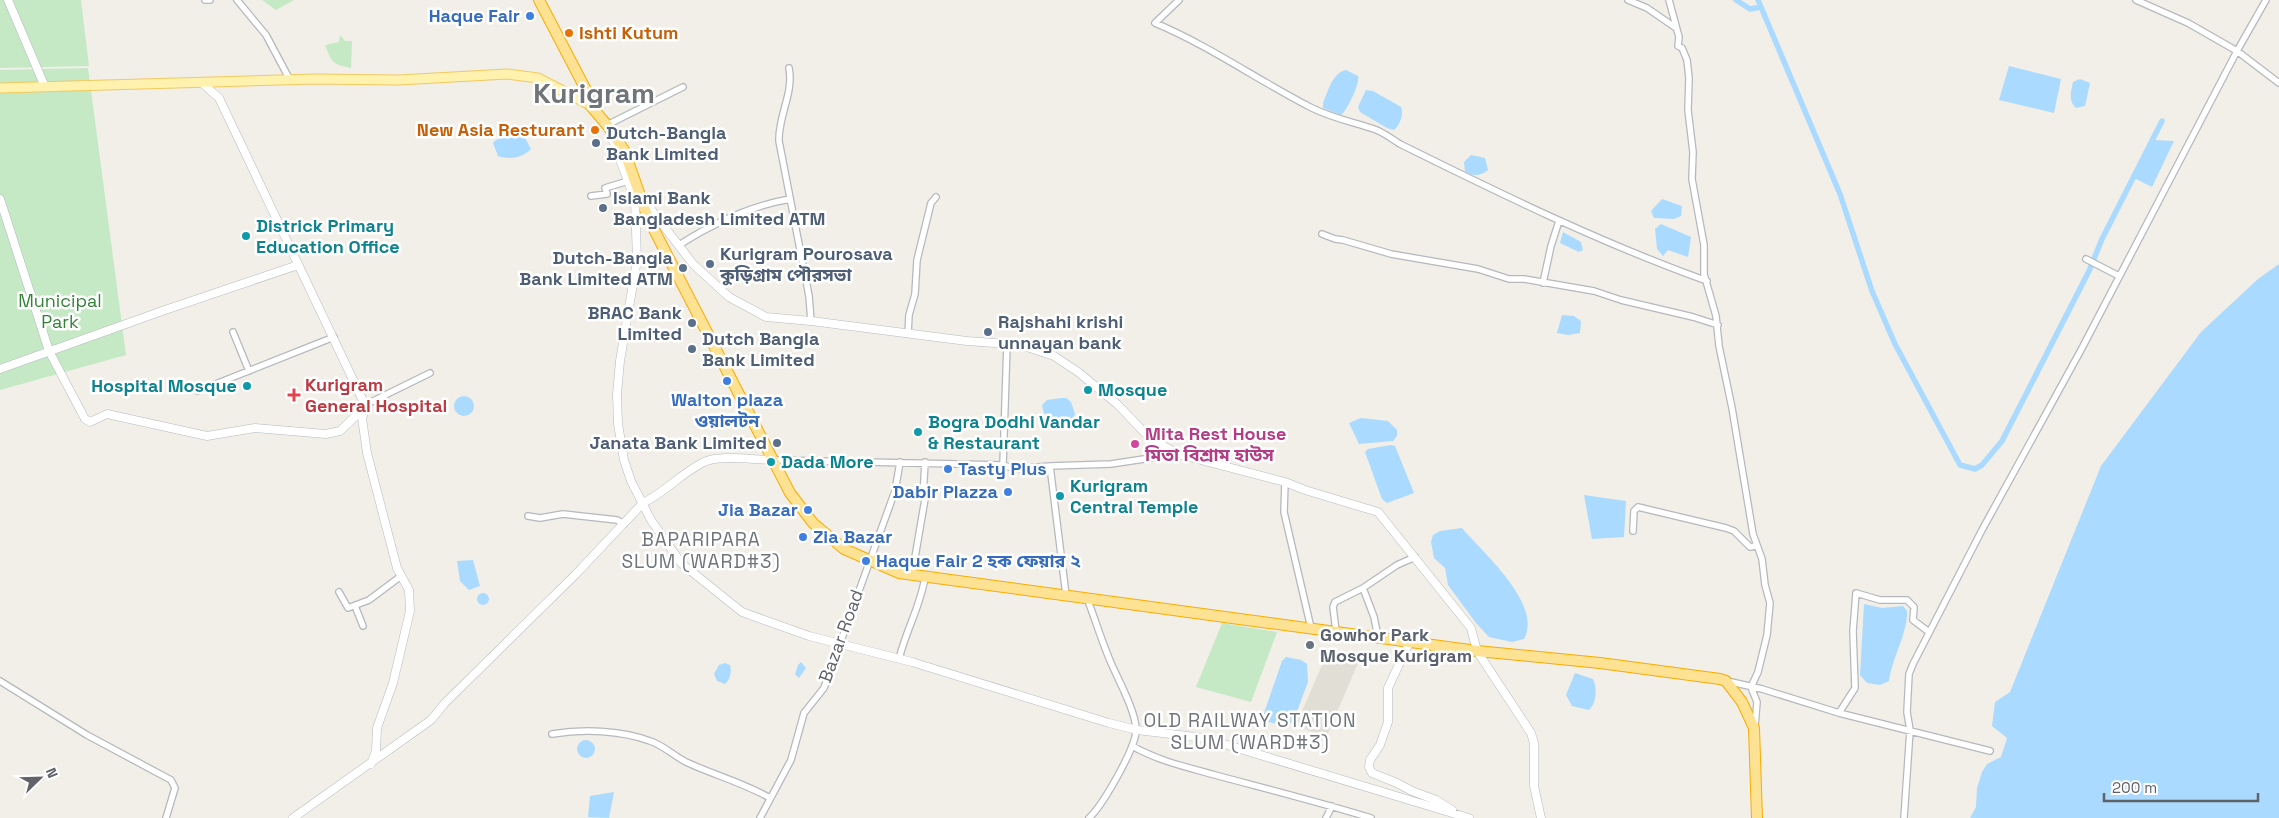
<svg xmlns="http://www.w3.org/2000/svg" width="2279" height="818" font-family="'Space Grotesk','Noto Sans Bengali',sans-serif">
	<style>
		.education { fill: #e1ded6 }
		.green { fill: #c5e8c5 }
		.water { fill: #aadaff }
		.lines { fill: none; stroke-linecap: round; stroke-linejoin: round }
		.canal { stroke: #aadaff; stroke-width: 5.5 }
		.street-casing { stroke: #b5b8bc; stroke-width: 8 }
		.secondary-casing { stroke: #b6babf; stroke-width: 9 }
		.primary-casing { stroke: #f2c960; stroke-width: 11 }
		.highway-casing { stroke: #f9ab00; stroke-width: 12 }
		.street { stroke: #fff; stroke-width: 5.5 }
		.secondary { stroke: #fff; stroke-width: 8 }
		.primary { stroke: #fff2af; stroke-width: 9 }
		.highway { stroke: #fde293; stroke-width: 10 }
		.shop-dot { fill: #3f7fe0; stroke: #fff; stroke-width: 2 }
		.food-dot { fill: #e8710a; stroke: #fff; stroke-width: 2 }
		.service-dot { fill: #5c6f8a; stroke: #fff; stroke-width: 2 }
		.culture-dot { fill: #0f9aa8; stroke: #fff; stroke-width: 2 }
		.health-dot { fill: #e0444e; stroke: #fff; stroke-width: 2 }
		.hotel-dot { fill: #d1479c; stroke: #fff; stroke-width: 2 }
		.worship-dot { fill: #6b7280; stroke: #fff; stroke-width: 2 }
		.labels { text-anchor: middle; stroke-width: 5; stroke-linejoin: round; paint-order: stroke }
		.shop-label { font-size: 18px; font-weight: bold; fill: #366cbe; stroke: #fff; text-anchor: end }
		.food-label { font-size: 18px; font-weight: bold; fill: #c56008; stroke: #fff; text-anchor: start }
		.service-label { font-size: 18px; font-weight: bold; fill: #4e5e75; stroke: #fff; text-anchor: start }
		.culture-label { font-size: 18px; font-weight: bold; fill: #0d838f; stroke: #fff; text-anchor: start }
		.park-label { font-size: 18px; fill: #348238; stroke: #fff }
		.health-label { font-size: 18px; font-weight: bold; fill: #be3a42; stroke: #fff; text-anchor: start }
		.hotel-label { font-size: 18px; font-weight: bold; fill: #b23c85; stroke: #fff; text-anchor: start }
		.worship-label { font-size: 18px; font-weight: bold; fill: #5b616d; stroke: #fff; text-anchor: start }
		.street-label { font-size: 18px; fill: #5f6368; stroke: #fff }
		.neighbourhood-label { font-size: 19px; letter-spacing: 1px; fill: #70757a; stroke: #fff }
		.town-label { font-size: 28px; font-weight: bold; fill: #70757a; stroke: #fff }
	</style>
	<rect width="100%" height="100%" fill="#f1efe8"/>
	<path class="education" d="M1329,649L1359,661L1326,738L1296,725Z"/>
	<path class="green" d="M0,0H81L89,66L0,68Z
		M262,0H294L276,10Z
		M340,35L345,41H352L351,68C332,64 332,63 325,45L339,42Z
		M88,68L126,355L0,390V70Z
		M1222,623L1277,632L1251,702L1196,687Z"/>
	<path class="water" d="M2009,66L2061,79L2054,113L1999,100Z
		M1346,70L1358,76C1360,83 1348,109 1341,115L1323,108V103C1328,92 1332,73 1346,70Z
		M2080,79L2090,83L2085,106L2076,108C2068,101 2071,91 2073,82Z
		M1366,90L1373,91L1401,107C1404,114 1400,125 1394,130L1387,128L1360,112L1358,107Z
		M513,132H522L531,149C522,158 510,160 498,156L493,143C499,136 507,138 513,132Z
		M2152,140L2174,141L2152,187L2134,178Z
		M1471,155L1485,158L1488,170C1480,176 1473,177 1465,171L1464,162Z
		M1662,199L1682,206L1681,216L1674,219L1654,218L1651,211Z
		M1661,224L1691,237L1688,257L1668,250L1663,256L1657,249L1655,229Z
		M1563,232L1581,242L1583,250L1579,252L1560,243Z
		M2279,264V818H1970L1976,807L1977,788L1982,772L1987,764L2001,757L2007,738L1992,726L1995,702L2010,692L2101,466L2201,332L2258,279Z
		M1562,315L1574,316L1581,321L1580,333L1568,335L1557,333Z
		M454 406a10 10 0 1 1 20 0a10 10 0 1 1-20 0Z
		M1061,398H1066L1071,402L1075,414L1071,422C1057,428 1044,421 1042,405L1047,400Z
		M1361,418L1388,421L1397,430V436L1393,441L1359,444L1349,423Z
		M1391,445L1395,446L1414,493L1387,503L1382,499L1365,452L1368,449Z
		M1584,495L1626,501L1624,537L1592,539Z
		M1462,528C1483,553 1543,604 1524,639L1512,642L1489,637L1476,623L1448,585L1445,568L1434,558L1431,542L1433,535L1440,531Z
		M473,560L480,586L469,590L460,581L457,561Z
		M477 599a6 6 0 1 1 12 0a6 6 0 1 1-12 0Z
		M1864,604L1882,608L1903,606L1907,611C1908,632 1892,658 1889,681L1880,685L1867,683L1860,675Z
		M1286,657L1301,660L1307,664L1308,682L1293,722L1285,726L1265,721L1263,716L1282,661Z
		M801,662L806,668L799,678L795,674L798,665Z
		M725,663L730,665C732,672 730,680 725,684L717,681L714,674L719,665Z
		M1575,673L1593,679C1597,687 1597,703 1589,710L1572,706L1566,695Z
		M577 749a9 9 0 1 1 18 0a9 9 0 1 1-18 0Z
		M614,792L609,818L588,817L590,796Z"/>
	<g class="lines">
		<path class="canal" d="M1736,0L1750,9L1761,7
			M1758,0L1840,194L1872,291L1895,344L1960,465L1975,469L1982,465L2002,441L2089,271L2102,239L2162,121"/>
		<defs>
			<path id="street" d="M205,0H210
				M237,0L266,35L290,80
				M1179,0L1155,23C1210,46 1259,81 1312,108C1332,118 1353,122 1374,129C1383,132 1392,139 1400,144C1501,194 1601,243 1707,281
				M1628,0L1647,8L1676,28
				M1669,0L1679,37L1678,46L1682,48L1687,60L1689,78L1688,110L1693,152L1692,179L1704,245V274L1716,316L1719,346L1732,408L1753,534L1762,559L1765,585L1770,603L1767,635L1758,672L1751,687
				M2136,0L2188,23L2237,51L2279,83
				M789,68C794,93 778,116 779,141L809,296L811,321
				M607,125L683,87
				M591,196L607,194L605,188L628,181
				M1322,234L1335,239L1343,240L1391,254L1478,269L1509,279H1524L1594,291L1621,300L1693,317L1718,325
				M679,245C713,223 750,206 790,199
				M2086,259L2119,276
				M1543,283L1551,246L1559,221
				M233,332L249,371
				M908,334L909,315L915,294L917,260L931,203L936,197
				M198,391L334,337
				M365,405L430,373
				M772,460L1003,465L1007,344
				M1003,465L1016,469L1050,466
				M1285,482L1284,512L1311,628
				M528,516L540,518L563,514L617,520L624,524
				M1633,531L1634,511L1638,507L1726,528L1734,531L1750,547L1756,546
				M912,575L925,499L923,497L925,462
				M1363,588L1397,565L1415,557
				M339,592L348,608L369,600L401,576
				M1066,595L1050,466L1111,464L1177,454
				M1087,598C1095,619 1102,642 1111,663C1118,679 1137,714 1136,731C1135,749 1103,805 1089,818
				M355,606L363,626
				M1336,631L1333,607L1335,602L1363,588L1374,617L1378,637
				M899,659C906,630 921,605 925,577
				M0,681L87,735L171,780L175,788L166,818
				M1727,681L1762,689L1839,713L1990,751
				M1751,687L1757,702L1755,726
				M1839,713L1855,688L1853,631L1856,593L1880,600H1907L1914,607L1913,620L1929,632
				M552,734C583,729 620,730 650,741C663,745 674,756 686,762C714,775 744,783 770,798
				M1132,746C1159,761 1186,767 1215,775C1267,789 1319,802 1371,818
				M760,818L791,760L804,713L824,688L895,491L900,462
				M1326,818L1332,806
				M1904,818L1910,730L1907,712L1909,674L1913,664L1982,530L2081,350L2237,51L2266,0"/>
			<path id="secondary" d="M8,0L45,87
				M202,83L219,98L366,407L362,418L367,453L397,568L409,590L410,611L393,683L377,728L376,751L371,764
				M612,138L635,200L637,260L620,361L617,394L618,424L624,460L631,481L651,520L681,563L742,612L809,636L912,662L1109,723L1137,730L1204,738L1469,818
				M0,199L49,351L85,419L90,422L107,414L207,436L255,428L326,434L340,431L363,409
				M643,199L693,264L729,297L766,317L811,321L967,341L1021,345L1054,356L1078,372L1117,404L1144,432L1160,444L1178,454L1285,482L1305,490L1378,512L1471,628L1477,651L1531,733L1534,743V786L1541,818
				M0,369L165,310L298,265
				M1410,641L1388,688V722L1380,745L1370,760L1369,767L1372,773L1397,783L1412,791L1436,800L1452,810
				M293,818L431,720L445,703L576,574L643,503C665,492 681,474 702,463C719,454 753,460 772,460"/>
			<path id="primary" d="M0,88L314,79L399,80L507,74L538,78L590,105"/>
			<path id="highway" d="M539,0L586,90L590,105L607,125L624,150L648,218L790,493L813,523L844,549L899,573L1477,651L1600,663L1720,679L1726,681L1742,702L1754,728L1757,818"/>
		</defs>
		<use href="#street" class="street-casing"/>
		<use href="#secondary" class="secondary-casing"/>
		<use href="#primary" class="primary-casing"/>
		<use href="#highway" class="highway-casing"/>
		<use href="#street" class="street"/>
		<use href="#secondary" class="secondary"/>
		<use href="#primary" class="primary"/>
		<use href="#highway" class="highway"/>
	</g>
	<g class="shop-dot">
		<circle cx="530" cy="16" r="5"/>
		<circle cx="727" cy="381" r="5"/>
		<circle cx="948" cy="469" r="5"/>
		<circle cx="1008" cy="492" r="5"/>
		<circle cx="808" cy="510" r="5"/>
		<circle cx="803" cy="537" r="5"/>
		<circle cx="866" cy="561" r="5"/>
	</g>
	<g class="food-dot">
		<circle cx="569" cy="33" r="5"/>
		<circle cx="595" cy="130" r="5"/>
	</g>
	<g class="service-dot">
		<circle cx="596" cy="143" r="5"/>
		<circle cx="603" cy="208" r="5"/>
		<circle cx="710" cy="264" r="5"/>
		<circle cx="683" cy="268" r="5"/>
		<circle cx="692" cy="323" r="5"/>
		<circle cx="988" cy="332" r="5"/>
		<circle cx="692" cy="349" r="5"/>
		<circle cx="777" cy="443" r="5"/>
	</g>
	<g class="culture-dot">
		<circle cx="246" cy="236" r="5"/>
		<circle cx="247" cy="386" r="5"/>
		<circle cx="1088" cy="390" r="5"/>
		<circle cx="918" cy="432" r="5"/>
		<circle cx="771" cy="462" r="5"/>
		<circle cx="1060" cy="496" r="5"/>
	</g>
	<path class="health-dot" d="M291.5 387.5h5v5h5v5h-5v5h-5v-5h-5v-5h5z"/>
	<circle class="hotel-dot" cx="1135" cy="444" r="5"/>
	<circle class="worship-dot" cx="1310" cy="645" r="5"/>
	<g class="labels">
		<g class="shop-label">
			<text x="520" y="22">Haque Fair</text>
			<text x="727" y="406" text-anchor="middle">Walton plaza<tspan x="727" dy="21">ওয়ালটন</tspan></text>
			<text x="958" y="475" text-anchor="start">Tasty Plus</text>
			<text x="998" y="498">Dabir Plazza</text>
			<text x="798" y="516">Jia Bazar</text>
			<text x="813" y="543" text-anchor="start">Zia Bazar</text>
			<text x="876" y="567" text-anchor="start">Haque Fair 2 হক ফেয়ার ২</text>
		</g>
		<g class="food-label">
			<text x="579" y="39">Ishti Kutum</text>
			<text x="585" y="136" text-anchor="end">New Asia Resturant</text>
		</g>
		<g class="service-label">
			<text x="606" y="139">Dutch-Bangla<tspan x="606" dy="21">Bank Limited</tspan></text>
			<text x="613" y="204">Islami Bank<tspan x="613" dy="21">Bangladesh Limited ATM</tspan></text>
			<text x="720" y="260">Kurigram Pourosava<tspan x="720" dy="21">কুড়িগ্রাম পৌরসভা</tspan></text>
			<text x="673" y="264" text-anchor="end">Dutch-Bangla<tspan x="673" dy="21">Bank Limited ATM</tspan></text>
			<text x="682" y="319" text-anchor="end">BRAC Bank<tspan x="682" dy="21">Limited</tspan></text>
			<text x="998" y="328">Rajshahi krishi<tspan x="998" dy="21">unnayan bank</tspan></text>
			<text x="702" y="345">Dutch Bangla<tspan x="702" dy="21">Bank Limited</tspan></text>
			<text x="767" y="449" text-anchor="end">Janata Bank Limited</text>
		</g>
		<g class="culture-label">
			<text x="256" y="232">Districk Primary<tspan x="256" dy="21">Education Office</tspan></text>
			<text x="237" y="392" text-anchor="end">Hospital Mosque</text>
			<text x="1098" y="396">Mosque</text>
			<text x="928" y="428">Bogra Dodhi Vandar<tspan x="928" dy="21">&amp; Restaurant</tspan></text>
			<text x="781" y="468">Dada More</text>
			<text x="1070" y="492">Kurigram<tspan x="1070" dy="21">Central Temple</tspan></text>
		</g>
		<g class="park-label">
			<text x="60" y="307">Municipal<tspan x="60" dy="21">Park</tspan></text>
		</g>
		<g class="health-label">
			<text x="305" y="391">Kurigram<tspan x="305" dy="21">General Hospital</tspan></text>
		</g>
		<g class="hotel-label">
			<text x="1145" y="440">Mita Rest House<tspan x="1145" dy="21">মিতা বিশ্রাম হাউস</tspan></text>
		</g>
		<g class="worship-label">
			<text x="1320" y="641">Gowhor Park<tspan x="1320" dy="21">Mosque Kurigram</tspan></text>
		</g>
		<g class="street-label">
			<text transform="translate(841 636) rotate(-70)" y="6">Bazar Road</text>
		</g>
		<g class="neighbourhood-label">
			<text x="701" y="546">BAPARIPARA<tspan x="701" dy="22">SLUM (WARD#3)</tspan></text>
			<text x="1250" y="727">OLD RAILWAY STATION<tspan x="1250" dy="22">SLUM (WARD#3)</tspan></text>
		</g>
		<g class="town-label">
			<text x="594" y="103">Kurigram</text>
		</g>
	</g>
	<g transform="translate(40 778) rotate(67)" stroke="#ffffff" stroke-width="4" paint-order="stroke">
	<path d="M0-4L9 19L0 12L-9 19Z" fill="#5f6368"/>
	<text y="-8" font-size="14" font-weight="bold" text-anchor="middle" fill="#5f6368">N</text>
	</g>
	<path d="M2104 793v8h154v-8" fill="none" stroke="#5f6368" stroke-width="2.5"/>
	<text x="2112" y="793" font-size="15" fill="#5f6368" stroke="#ffffff" stroke-width="4" paint-order="stroke">200 m</text>
</svg>
